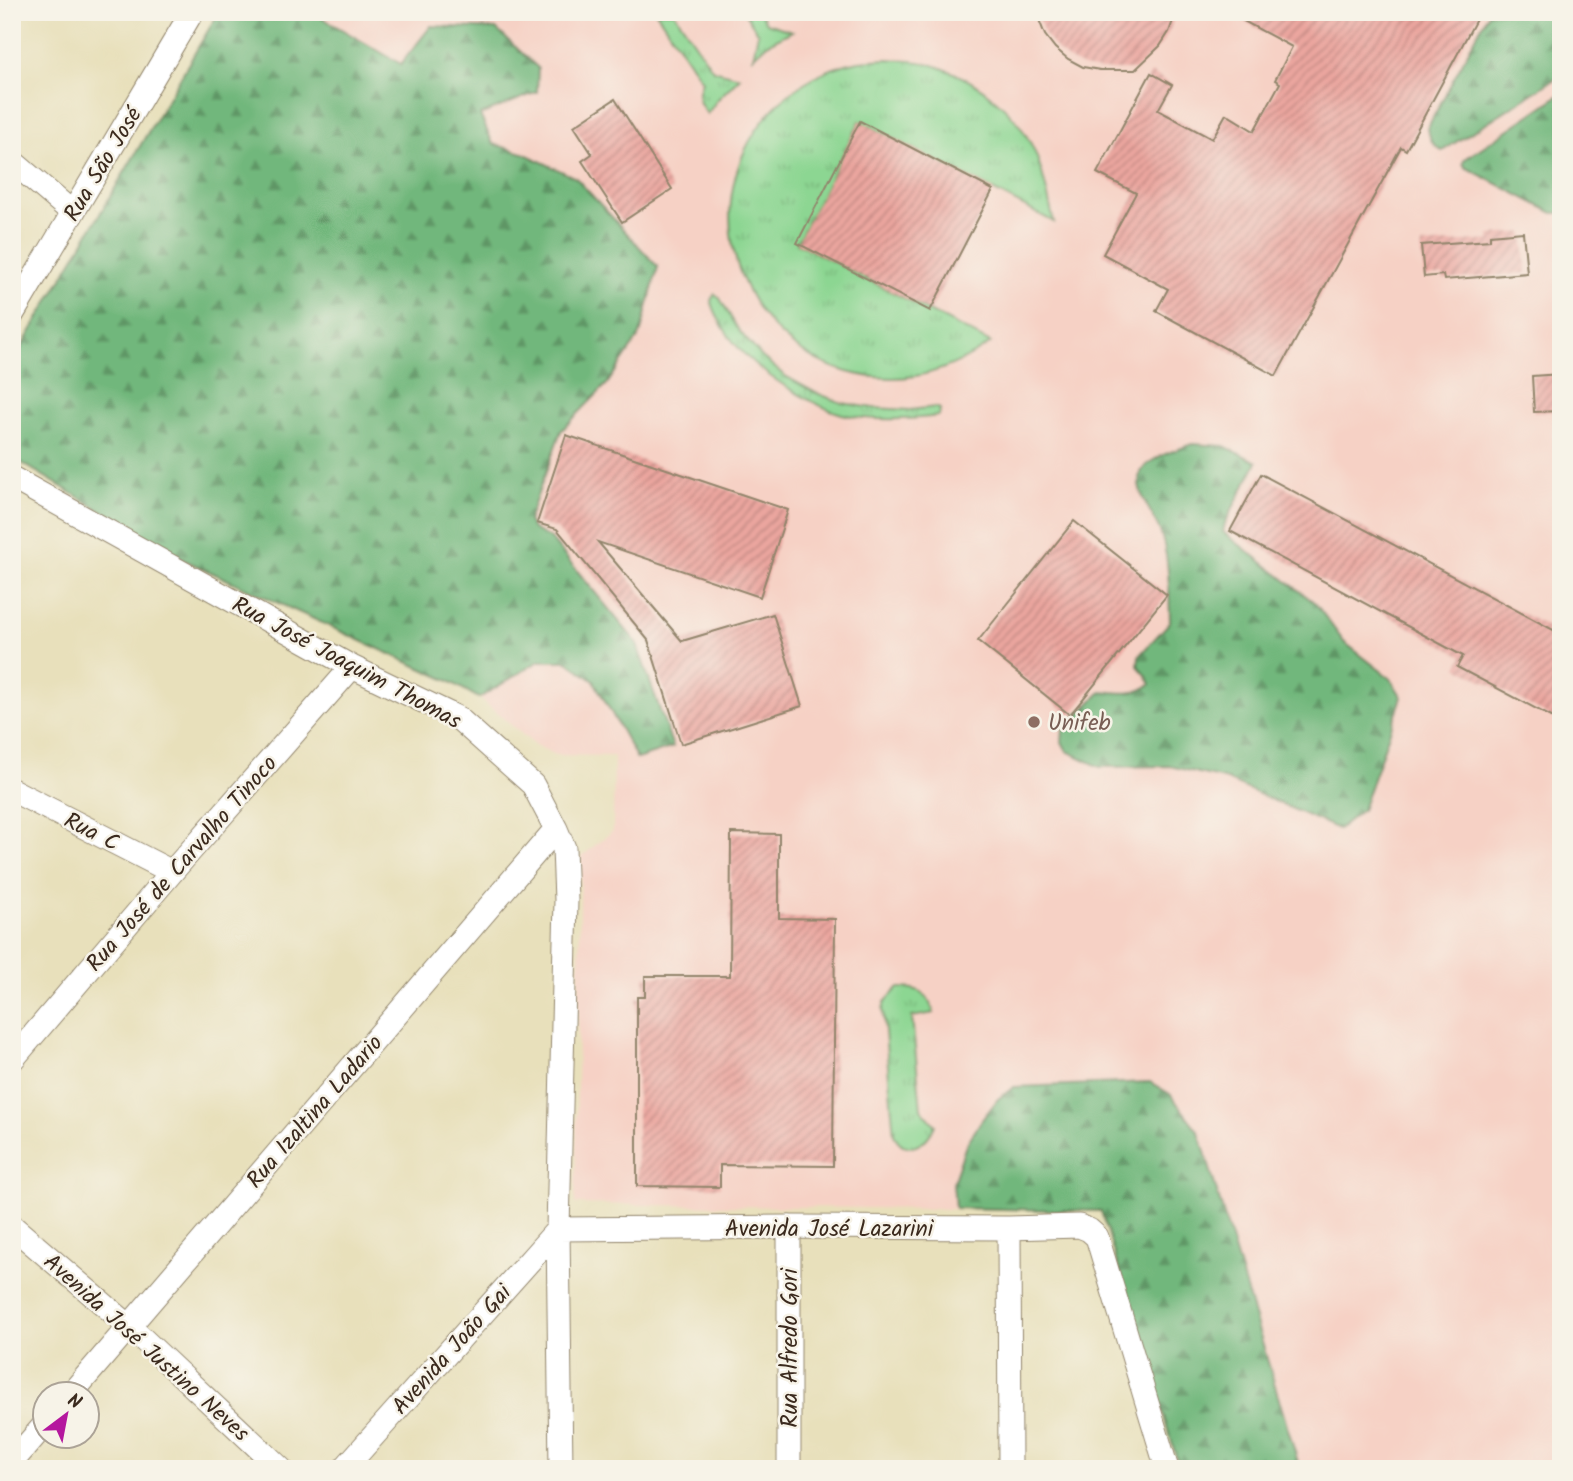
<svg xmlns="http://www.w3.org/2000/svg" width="1573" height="1481" font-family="Kalam,sans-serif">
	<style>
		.built { fill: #f6d1c5 }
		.grass { fill: url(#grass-tufts); stroke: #648058; stroke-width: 2 }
		.forest { fill: url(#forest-firs); stroke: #56704d; stroke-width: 2 }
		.building { fill: url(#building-hatch) }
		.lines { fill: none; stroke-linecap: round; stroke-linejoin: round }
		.minor-casing { stroke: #92856c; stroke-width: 25 }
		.minor { stroke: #fff; stroke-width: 23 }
		.education-dot { fill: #8d6e63; stroke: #f7f3e8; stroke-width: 2.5 }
		.labels { text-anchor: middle; stroke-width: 5; stroke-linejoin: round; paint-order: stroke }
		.street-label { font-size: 23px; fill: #3b2a1e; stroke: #f7f3e8 }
		.education-label { font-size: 23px; fill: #785e54; stroke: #f7f3e8; text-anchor: start }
	</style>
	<defs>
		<pattern id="grass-tufts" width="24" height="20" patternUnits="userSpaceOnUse" patternTransform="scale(1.75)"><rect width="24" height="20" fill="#8cd692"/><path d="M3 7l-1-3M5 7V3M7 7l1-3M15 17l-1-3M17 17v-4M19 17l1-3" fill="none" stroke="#7ab87d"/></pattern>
		<pattern id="forest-firs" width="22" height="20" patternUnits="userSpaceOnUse" patternTransform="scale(1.75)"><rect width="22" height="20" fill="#71b77c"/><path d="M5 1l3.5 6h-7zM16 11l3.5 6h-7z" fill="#5e9565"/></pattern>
		<pattern id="building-hatch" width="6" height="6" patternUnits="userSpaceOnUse" patternTransform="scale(1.75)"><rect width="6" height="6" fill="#eba69f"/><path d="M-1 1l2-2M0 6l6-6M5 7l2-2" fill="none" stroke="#c08781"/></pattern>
	</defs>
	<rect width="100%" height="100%" fill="#f7f3e8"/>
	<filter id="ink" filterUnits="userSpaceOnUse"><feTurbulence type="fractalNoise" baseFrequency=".0143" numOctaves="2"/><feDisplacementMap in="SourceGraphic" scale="14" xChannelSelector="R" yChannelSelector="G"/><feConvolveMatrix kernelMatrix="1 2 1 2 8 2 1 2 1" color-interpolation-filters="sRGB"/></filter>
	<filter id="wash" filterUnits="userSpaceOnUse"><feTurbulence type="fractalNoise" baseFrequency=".00686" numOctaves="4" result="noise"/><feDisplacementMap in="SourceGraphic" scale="28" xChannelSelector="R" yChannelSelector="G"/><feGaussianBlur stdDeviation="1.57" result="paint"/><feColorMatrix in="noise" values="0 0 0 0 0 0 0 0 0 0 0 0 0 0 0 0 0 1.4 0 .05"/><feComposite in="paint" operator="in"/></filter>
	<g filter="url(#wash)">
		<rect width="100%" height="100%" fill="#e8e0bb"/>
		<path class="built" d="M219,12H1561V1469H1180L1101,1211L575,1204L581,857L613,831L614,756L556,755L535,745L479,698L447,680L180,558L12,457V363Z"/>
		<path class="grass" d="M656,12H674L713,70L740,77L718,99L707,114C697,100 696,98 702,81Z
			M744,12H759L766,23L792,31L767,44L753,57L758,33Z
			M886,59C904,60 922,61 939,67C980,81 1020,114 1036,155C1045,177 1048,199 1054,222L860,121L797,243L991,343C962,363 929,378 893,378C760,379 683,229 762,122C785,91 821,68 859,61C868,60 877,60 886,59Z
			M715,294L719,297L739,331L762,357L785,376L814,392L842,403L873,408L910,410L936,407L940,409L939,416C907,420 873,422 842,414C828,410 814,403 802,396C762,374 725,345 711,300Z
			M898,988C921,987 927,993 934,1013L912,1017L921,1109L935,1125C927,1144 907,1158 894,1135L883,1009L885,1002Z"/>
		<path class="forest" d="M219,12H312L401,64L431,26L496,29L538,68L537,92L480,115L493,144L523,153L576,178L658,267L640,335L607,384L561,431L528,521L533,529L551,539L636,642L673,747L637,759L594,681L567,661H539L479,698L447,680L180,558L12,457V363Z
			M1489,12H1561V75L1442,151C1432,145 1429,138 1428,127Z
			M1561,94V213H1553L1465,167L1463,163L1465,159Z
			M1192,444L1224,446L1257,462L1225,523L1223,532L1315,603L1344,642L1390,678L1402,697L1362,810L1338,829L1227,780L1170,766L1100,767L1067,751L1062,742L1063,729L1102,691C1120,693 1136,696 1151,684L1146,675L1138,666L1139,656L1170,622C1169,593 1170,559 1160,531C1154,514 1132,489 1141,472C1149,457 1177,450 1192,444Z
			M1150,1082L1170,1094L1199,1132L1300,1469H1180L1101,1211L955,1208L953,1183L966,1145L981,1121L998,1099L1014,1087Z"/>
		<g id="blocks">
			<path class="building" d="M1036,12H1176L1169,32L1160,46L1135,70H1100L1083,67L1068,59L1055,48L1045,35Z
				M1227,12H1480L1406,150L1401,147L1276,376L1156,311L1168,289L1103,254L1136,193L1097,173L1151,73L1172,85L1158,110L1212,139L1226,114L1254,131L1280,83L1275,80L1292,47Z
				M615,99L672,189L622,222L582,161L592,154L574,126Z
				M860,121L993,190L930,311L797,243Z
				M1523,232L1527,273L1444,280L1443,275L1424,277L1421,245L1490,240V235Z
				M1561,374V411L1534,412L1532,376Z
				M566,435L788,510L760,597L598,542L682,641L773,614L802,706L681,744L648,640L557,529L537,523Z
				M1261,474L1561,634V722L1457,667L1463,656L1230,531Z
				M1074,521L1167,595L1070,715L978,641Z
				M731,833L779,834V918L835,919L833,1166L720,1165V1187L637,1186V997H645V976H730Z"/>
		</g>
	</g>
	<g filter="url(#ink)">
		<use href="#blocks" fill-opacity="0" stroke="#92856c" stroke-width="2"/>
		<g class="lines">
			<defs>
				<path id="minor" d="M12,161L73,213
					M12,315L192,12
					M12,478L352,667L458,718L533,785L556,829L564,848L566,900L558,1229L561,1469
					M12,790L172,872
					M12,1060L172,872L352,667
					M12,1226L129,1326L281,1469
					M1009,1228L1010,1469
					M558,1229L789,1227L1009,1228L1079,1226L1089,1230L1097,1237L1167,1469
					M71,1394L556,829
					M12,1462L46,1423
					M344,1469L558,1229
					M789,1469V1227"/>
			</defs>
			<use href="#minor" class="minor-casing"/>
			<use href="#minor" class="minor"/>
		</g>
	</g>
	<circle class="education-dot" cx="1034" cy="722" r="7"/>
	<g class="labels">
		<g class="street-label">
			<text transform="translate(102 164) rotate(-59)" y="8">Rua São José</text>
			<text transform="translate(347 662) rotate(28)" y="8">Rua José Joaquim Thomas</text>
			<text transform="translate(92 831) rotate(27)" y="8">Rua C</text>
			<text transform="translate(181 863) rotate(-49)" y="8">Rua José de Carvalho Tinoco</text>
			<text transform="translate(314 1111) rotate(-49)" y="8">Rua Izaltina Ladario</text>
			<text x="829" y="1236">Avenida José Lazarini</text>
			<text transform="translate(147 1347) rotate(42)" y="8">Avenida José Justino Neves</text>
			<text transform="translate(789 1348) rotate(-90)" y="8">Rua Alfredo Gori</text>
			<text transform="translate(451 1349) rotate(-48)" y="8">Avenida João Gai</text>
		</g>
		<g class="education-label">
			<text x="1048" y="730">Unifeb</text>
		</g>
	</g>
	<rect width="1573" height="1481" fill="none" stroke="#f7f3e8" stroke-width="42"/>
	<g transform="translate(66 1415) rotate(32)"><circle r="33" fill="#f7f3e8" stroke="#aca397" stroke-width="2"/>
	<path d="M0-5L12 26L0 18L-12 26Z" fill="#b5179e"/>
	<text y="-10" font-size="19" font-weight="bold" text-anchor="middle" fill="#3b2a1e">N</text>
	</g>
</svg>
